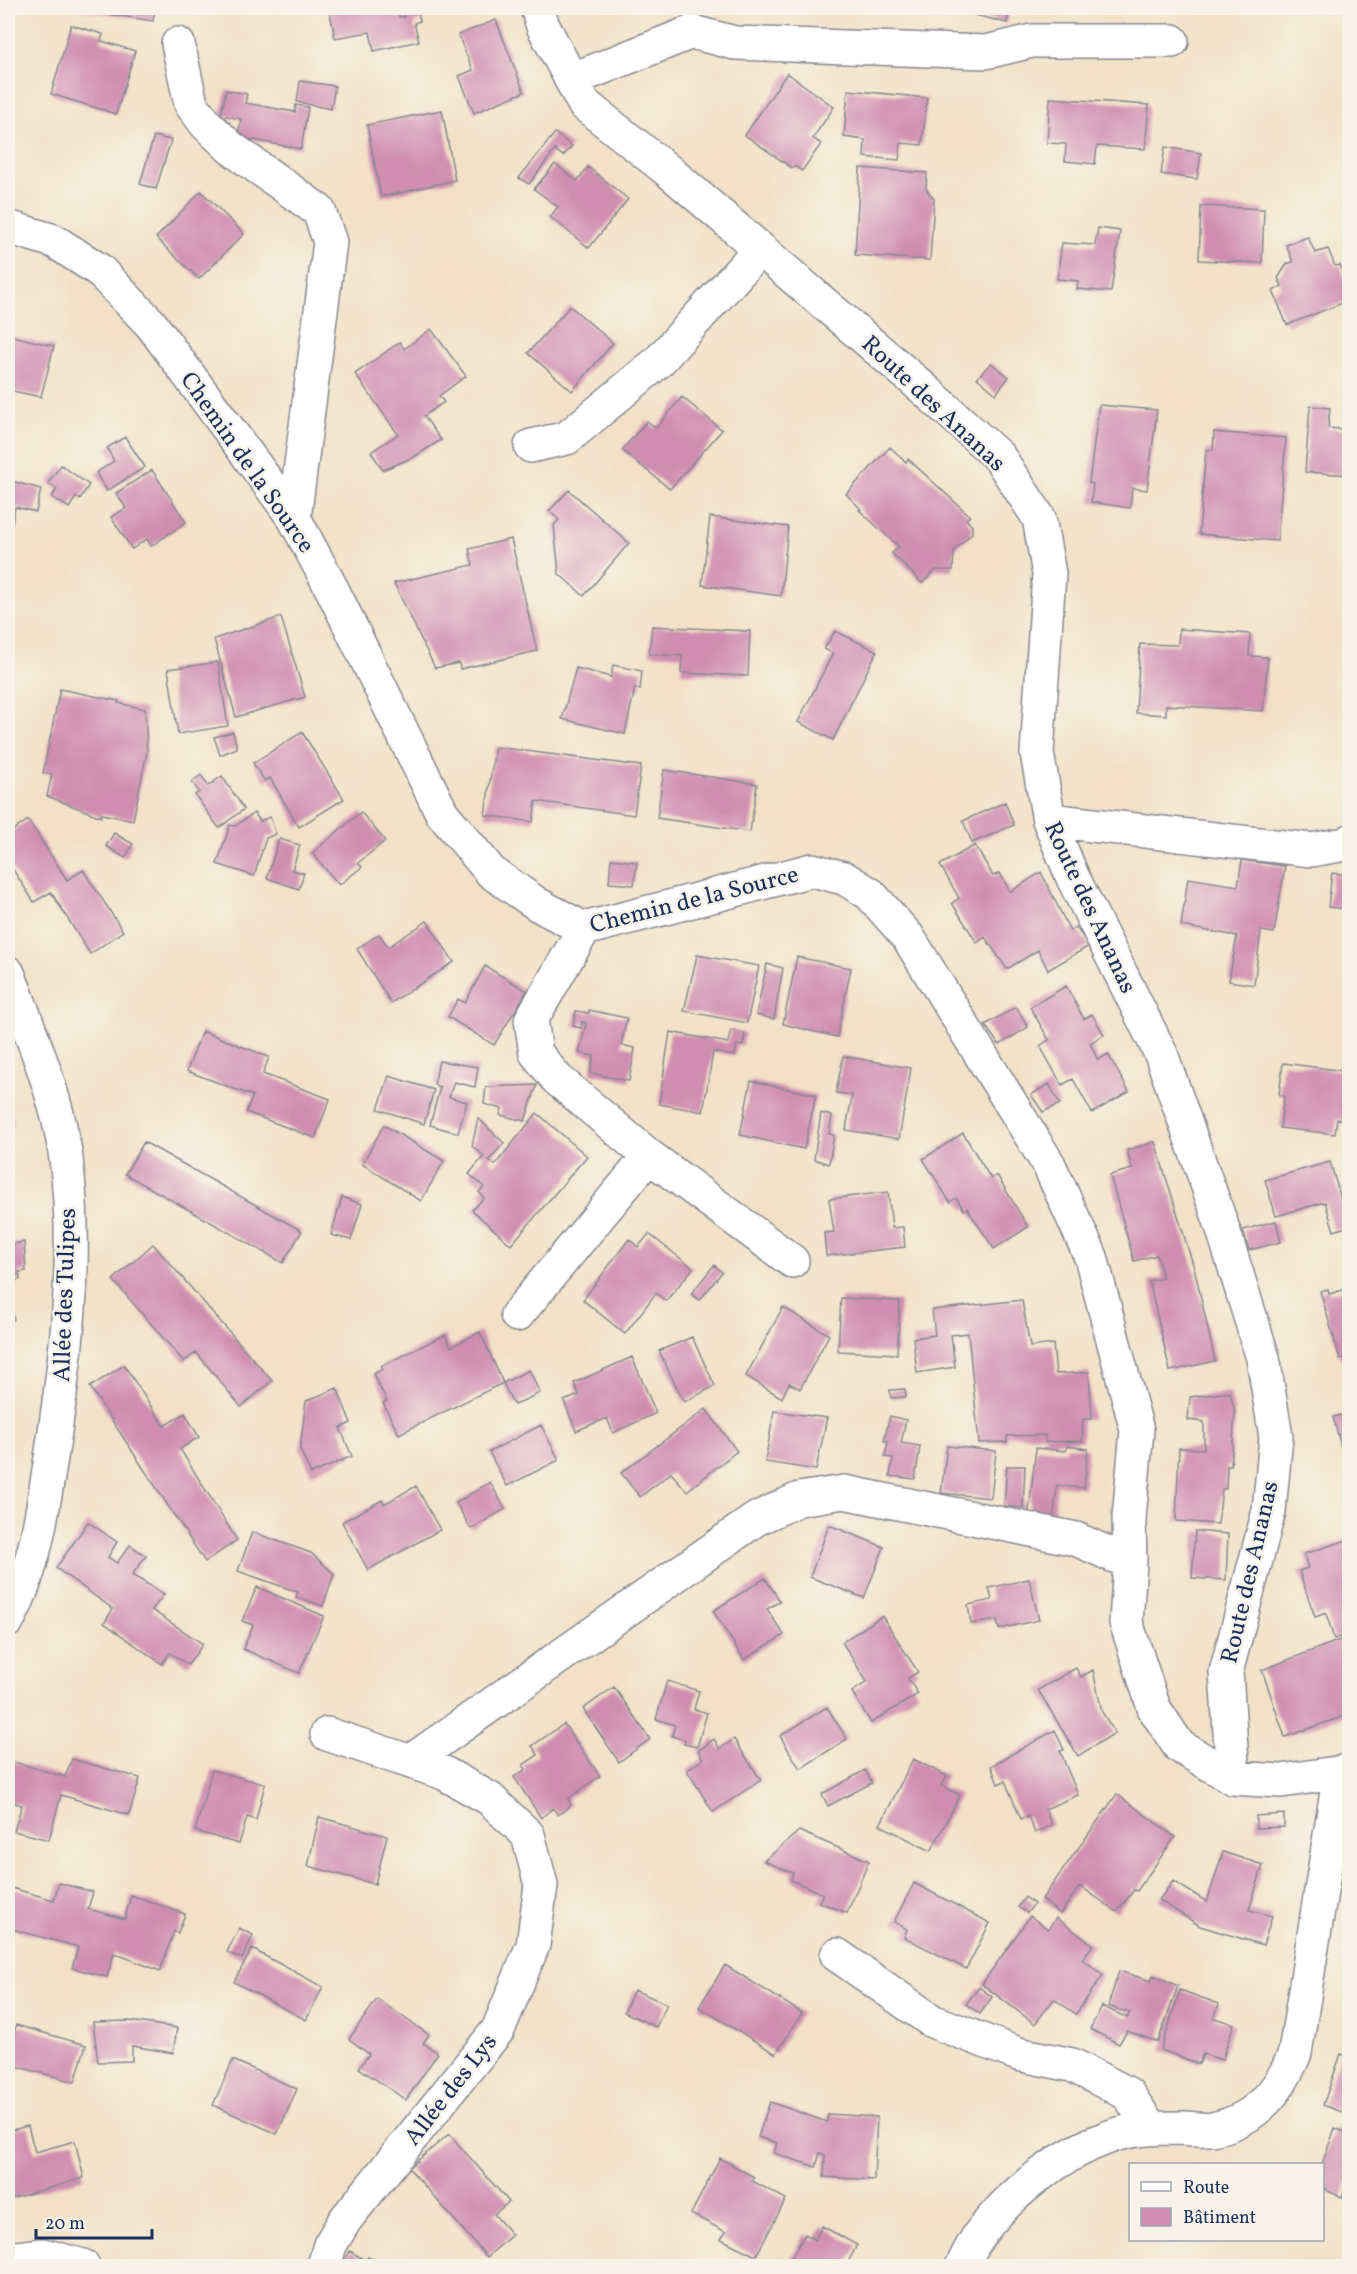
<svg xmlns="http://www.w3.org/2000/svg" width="1357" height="2274" font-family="Vollkorn,serif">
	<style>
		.building { fill: #d08db1 }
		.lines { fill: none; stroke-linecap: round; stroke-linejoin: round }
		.minor-casing { stroke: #868892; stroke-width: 36 }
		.minor { stroke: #fff; stroke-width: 33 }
		.labels { text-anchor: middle; stroke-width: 5; stroke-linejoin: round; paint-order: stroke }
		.street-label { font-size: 24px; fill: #1b2f5e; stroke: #f7f3e8 }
	</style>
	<rect width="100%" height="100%" fill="#f7f3e8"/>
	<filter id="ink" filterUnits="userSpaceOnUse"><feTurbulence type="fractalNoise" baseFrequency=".0167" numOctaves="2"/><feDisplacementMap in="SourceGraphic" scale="12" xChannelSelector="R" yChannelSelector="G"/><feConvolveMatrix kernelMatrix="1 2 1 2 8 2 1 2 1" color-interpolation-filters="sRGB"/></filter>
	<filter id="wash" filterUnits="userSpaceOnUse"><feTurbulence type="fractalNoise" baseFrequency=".008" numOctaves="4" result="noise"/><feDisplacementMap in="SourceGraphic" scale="24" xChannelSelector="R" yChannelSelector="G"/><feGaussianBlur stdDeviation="1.35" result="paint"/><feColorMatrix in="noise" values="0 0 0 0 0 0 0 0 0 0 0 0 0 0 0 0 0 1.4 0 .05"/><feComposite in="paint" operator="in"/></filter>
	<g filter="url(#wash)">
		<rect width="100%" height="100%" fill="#f2e1c6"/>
		<g id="blocks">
			<path class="building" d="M81,8H155L153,21L81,10Z
				M329,8H397L399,17H404L402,8H417L420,21L414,23L419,41L374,51L370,32L335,38Z
				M947,8H1010L1007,23Z
				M496,20L524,92L474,113L459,76L473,70L458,35Z
				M71,25L103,34L101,41L135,51L116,114L51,94Z
				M787,73L834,107L813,138L821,144L802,171L794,166L792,168L745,135Z
				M300,81L335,86L331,109L297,102Z
				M226,90L247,94L245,103L295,112L296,105L308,107L301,149L238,137L241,119L221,115Z
				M848,90L927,98L922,145L901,143L899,160L864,157L865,140L844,137Z
				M1050,98L1149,105L1145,149L1097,146L1095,164L1065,161L1066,144L1047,143Z
				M442,110L455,180L381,197L367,125Z
				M555,133L572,146L563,156L555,150L529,184L519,178Z
				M154,136L171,140L156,189L140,184Z
				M1165,147L1201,153L1197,179L1161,174Z
				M555,164L577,181L588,167L628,199L589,248L550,217L558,207L534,189Z
				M860,168L927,173L926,189L934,199L930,260L855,255Z
				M201,191L244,234L199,279L156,238Z
				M1201,206L1264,209L1262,263L1199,260Z
				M1098,228L1120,231L1111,292L1077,289L1078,281L1057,279L1062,243L1095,245Z
				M1308,237L1315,253L1328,249L1335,266L1340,265L1350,292V300L1287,325L1273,291L1282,286L1278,278L1287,264L1293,262L1286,245Z
				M570,306L613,343L572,391L528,353Z
				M431,329L466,376L439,396L444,402L424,416L441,440L414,457L383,470L371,452L398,434L355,374L400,342L404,349Z
				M8,335L54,346L41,397L8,390Z
				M991,363L1009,377L996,394L977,378Z
				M682,397L722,430L670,489L622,450L647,421L656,428Z
				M1099,405L1157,410L1147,490L1132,488L1130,508L1091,502L1093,484L1089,483Z
				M1310,406L1330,408L1328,428L1350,430V475L1305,472Z
				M1214,432L1286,438L1277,541L1199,534L1206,450H1213Z
				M125,437L145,467L107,491L96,473L114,461L107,448Z
				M890,447L906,462L908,459L970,516L966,519L972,526V533L954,551L953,570H936L922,583L892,553L899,547L859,510L861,509L846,494Z
				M61,465L89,485L80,499L76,497L69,508L52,497L57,489L48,483Z
				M152,470L186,522L151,546L147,539L132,549L111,517L126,508L116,493Z
				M8,480L41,489L36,512L15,507L9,541Z
				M569,490L629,543L584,596L559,574L554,525L559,520L549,511Z
				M710,517L788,527L781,596L702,585Z
				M511,539L537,651L460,669L459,663L435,668L394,583L473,565L469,549Z
				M281,617L305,697L236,717L214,639Z
				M652,626L750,631L748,676L681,673L682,656L649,654Z
				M1179,629L1250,634L1249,656L1268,657L1263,711L1166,705V715L1136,713L1140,644L1178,645Z
				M835,631L877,651L833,740L798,722L833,653L824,649Z
				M218,662L228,726L178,734L168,669Z
				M613,665L642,671L640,690L635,688L625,734L562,719L576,668L611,677Z
				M60,689L119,701L118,703L145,709L147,752L133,820L101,814V817L47,796L52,774L43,773Z
				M233,732L237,748L220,755L214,737Z
				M302,732L344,799L299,827L270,778L265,781L253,763Z
				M495,747L641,766L634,815L536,801L533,822L485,815Z
				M664,770L757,784L750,832L657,818Z
				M201,775L208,786L222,776L244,809L219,828L195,795L199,792L192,782Z
				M1005,802L1014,825L972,843L963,821Z
				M361,812L385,841L358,863L362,867L339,885L312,853Z
				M254,813L260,821L270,817L276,834L266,838L254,876L217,864L230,825L235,826Z
				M28,820L67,880L83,870L123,931L90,954L51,892L34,902L8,862V834Z
				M114,833L133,844L125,858L106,846Z
				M279,839L300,845L292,870L304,873L299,889L267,878Z
				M975,845L993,876L1000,873L1010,892L1041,872L1070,931L1076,927L1089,946L1048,970L1038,950L1007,969L985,937L977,943L952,903L959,898L940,865Z
				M611,859L637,862L634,885L609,883Z
				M1242,860L1285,866L1274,933L1261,931L1254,985L1229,981L1237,936L1181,926L1188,878L1238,886Z
				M1332,873L1350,875L1347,909L1328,907Z
				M427,921L454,962L391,1003L357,949L379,934L388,947Z
				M697,955L759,966L747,1023L684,1011Z
				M797,957L851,968L837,1037L783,1024Z
				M767,964L783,968L774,1019L756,1015Z
				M485,966L527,991L494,1045L448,1017L458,999L465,1003Z
				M1066,986L1084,1019L1092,1014L1104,1035L1090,1043L1098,1060L1108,1054L1129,1092L1092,1113L1073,1079L1062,1085L1040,1046L1049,1040L1030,1007Z
				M1016,1007L1028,1027L999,1045L985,1025Z
				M589,1010L627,1018L621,1045L635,1048L629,1081L590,1073L594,1056L579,1053L586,1023L582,1022L581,1028L573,1026L576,1011L589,1013Z
				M731,1030L745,1033L743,1046L737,1045L735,1056L713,1052L703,1112L659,1104L670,1032L728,1043Z
				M202,1031L269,1057L263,1074L330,1099L315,1138L246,1112L253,1096L187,1071Z
				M843,1056L911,1068L899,1139L846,1130L852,1095L836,1093Z
				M439,1061L478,1067L475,1087L454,1082L449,1097L467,1102L458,1133L430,1125L440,1087L434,1085Z
				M1283,1063L1344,1071L1343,1077L1350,1078V1121L1337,1119L1335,1134L1280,1128L1284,1096L1279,1095Z
				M389,1076L434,1090L424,1124L378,1109Z
				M751,1081L816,1095L804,1149L740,1135Z
				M1049,1084L1060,1104L1043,1112L1031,1095Z
				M537,1085L525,1121L500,1115L502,1109L484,1104L486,1087Z
				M8,1100L14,1126L8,1128Z
				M537,1113L587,1156L511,1245L472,1210L484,1198L479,1192L484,1187L469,1174L484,1156L472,1146L478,1118L504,1143L489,1160L495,1165Z
				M821,1113L832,1116L829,1134L834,1135L829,1164L814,1159Z
				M384,1125L444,1161L421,1201L362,1164Z
				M963,1133L991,1179L997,1175L1028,1227L994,1249L967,1208L964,1210L956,1198L950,1202L923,1159Z
				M144,1142L302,1231L283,1263L125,1174Z
				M1155,1142L1195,1271L1215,1361L1170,1371L1149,1281L1163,1278L1157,1255L1134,1261L1110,1175L1132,1169L1127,1150Z
				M1330,1162L1349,1226L1334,1231L1325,1202L1276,1216L1265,1180Z
				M8,1190L11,1204L8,1205Z
				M888,1192L892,1228L903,1227L905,1247L826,1256L824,1233L834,1232L829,1199Z
				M342,1197L362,1204L351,1240L331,1235Z
				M1276,1221L1281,1242L1249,1250L1243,1230Z
				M649,1234L693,1268L666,1301L656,1293L625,1334L583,1300L629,1239L638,1247Z
				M24,1242L26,1271L19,1272L20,1280L8,1282V1245Z
				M153,1244L272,1381L241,1407L196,1352L184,1362L113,1280Z
				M714,1265L722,1272L700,1300L691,1294Z
				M1350,1288V1356L1340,1359L1320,1291L1328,1289L1329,1294Z
				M8,1290L14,1320L8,1321Z
				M841,1298L900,1301L897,1354L838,1351Z
				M1022,1300L1030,1347L1053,1344L1056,1374L1089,1372L1092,1419H1083L1082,1441L1045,1442V1435L1007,1436V1442L979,1443L968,1333L951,1335L955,1367L917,1373L913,1338L935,1335L932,1310Z
				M783,1307L829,1335L800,1389L789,1383L782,1398L746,1376Z
				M480,1332L503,1383L399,1434L383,1403L387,1401L373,1374L383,1369L381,1366L445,1335L451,1347Z
				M692,1337L715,1386L684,1402L659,1351Z
				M632,1357L656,1413L613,1433L607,1418L576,1431L564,1401L579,1395L574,1383Z
				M124,1365L164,1426L185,1413L199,1437L180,1449L237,1540L205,1562L90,1387Z
				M529,1370L540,1393L514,1405L503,1383Z
				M337,1388L351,1423L340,1428L352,1456L311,1474L300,1449L306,1401Z
				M905,1389L906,1397L891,1398L890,1390Z
				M1230,1392L1235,1413L1231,1466H1227L1226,1489H1222L1218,1524L1176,1521L1179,1448L1204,1449V1422L1188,1420L1190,1397Z
				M706,1409L737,1451L687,1491L671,1473L640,1497L621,1473Z
				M774,1411L827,1418L816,1470L765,1462Z
				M1350,1413V1476H1349L1333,1417Z
				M890,1416L906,1420L901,1443L920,1446L915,1479L890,1476L893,1458L885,1457L888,1441H884Z
				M541,1425L559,1460L507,1486L489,1452Z
				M947,1446L996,1451L991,1498L941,1493Z
				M1067,1446L1088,1449L1084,1488L1057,1485L1053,1521L1028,1519L1036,1448L1066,1451Z
				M1007,1466H1025L1023,1508L1004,1506Z
				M490,1482L505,1509L471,1529L456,1503Z
				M416,1486L440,1530L368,1570L342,1522L382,1500L384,1504Z
				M88,1522L117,1542L108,1557L117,1563L130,1545L146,1556L132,1575L164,1594L152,1610L203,1644L188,1665L170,1653L162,1664L104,1623L113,1609L56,1568Z
				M829,1525L884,1547L864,1598L810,1577Z
				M1195,1531L1228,1534L1226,1580L1192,1578Z
				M252,1532L311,1553L334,1574L323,1606L296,1597L298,1592L238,1571Z
				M1350,1539V1634L1334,1639L1326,1613L1315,1617L1299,1571L1308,1568L1304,1554Z
				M765,1578L780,1601L767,1609L784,1635L744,1660L713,1611Z
				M1029,1579L1039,1620L999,1629L997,1620L971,1624L968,1605L992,1600L989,1588Z
				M257,1587L324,1616L299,1673L243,1649L253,1625L242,1621Z
				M882,1616L918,1672L908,1678L918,1694L871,1723L852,1692L867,1682L842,1642Z
				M1350,1636V1714L1285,1737L1262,1670Z
				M1076,1668L1081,1677L1093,1670L1102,1712L1115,1733L1078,1756L1038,1690Z
				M667,1681L699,1691L694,1709L707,1713L697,1747L684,1744L685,1740L672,1736L675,1725L656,1719Z
				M614,1687L650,1739L619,1762L583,1709Z
				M827,1707L847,1739L800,1769L780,1736Z
				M564,1724L600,1776L568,1799L571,1805L558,1815L553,1808L541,1818L514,1777L526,1769L523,1765L538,1755L532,1746Z
				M1055,1730L1064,1750L1060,1751L1078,1795L1045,1809L1052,1825L1035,1833L1028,1816L1021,1819L1005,1781L998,1784L991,1766Z
				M714,1739L720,1749L734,1739L761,1780L713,1812L687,1770L703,1759L698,1751Z
				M72,1759L140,1778L129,1815L61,1795L49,1840L14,1831L22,1805L8,1801V1760L65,1777Z
				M913,1759L947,1776L941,1786L960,1795L931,1851L880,1825Z
				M212,1770L265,1784L256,1820L247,1817L239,1844L195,1831Z
				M865,1770L872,1783L828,1806L822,1794Z
				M1117,1794L1175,1837L1137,1891L1134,1890L1117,1912L1080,1886L1060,1914L1042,1899Z
				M1284,1814V1827L1256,1828V1816Z
				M319,1817L387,1836L375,1884L308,1866Z
				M799,1831L869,1861L847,1913L819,1902L823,1894L791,1880L793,1873L764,1861Z
				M1223,1852L1263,1865L1249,1910L1272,1916L1263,1945L1200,1926L1159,1900L1173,1881L1207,1902Z
				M59,1883L93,1892L88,1909L125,1919L131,1895L185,1914L178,1933L174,1931L160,1971L114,1953L107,1977L72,1968L78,1947L8,1928V1887L54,1900Z
				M914,1883L990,1923L966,1969L904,1937L907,1929L894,1922Z
				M1025,1897L1034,1904L1027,1913L1018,1907Z
				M1030,1916L1048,1929L1056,1918L1093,1945L1082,1959L1103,1975L1076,2014L1054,1999L1035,2024L982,1984Z
				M239,1928L253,1935L242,1959L227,1952Z
				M252,1949L323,1987L306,2020L234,1982Z
				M725,1965L802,2013L776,2054L699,2007Z
				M1119,1971L1151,1981L1153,1975L1178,1986L1158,2042L1127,2031L1119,2044L1090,2029L1102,2006L1127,2018L1130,2013L1108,2006Z
				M979,1987L992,1997L980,2014L966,2004Z
				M634,1990L667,2004L656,2027L624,2012Z
				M1180,1990L1219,2004L1214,2018L1234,2024L1222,2060L1203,2054L1199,2064L1161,2050Z
				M377,1999L429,2035L423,2043L438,2053L406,2100L359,2068L369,2054L349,2039Z
				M130,2021L177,2028L173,2053L132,2046V2061L98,2062L93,2022Z
				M16,2025L86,2045L75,2082L8,2064V2042L11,2043Z
				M1341,2054L1350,2057V2115L1323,2105Z
				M233,2060L297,2089L277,2134L213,2105Z
				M770,2102L827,2122L828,2114L877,2117L874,2180L824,2177L825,2155L820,2153L816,2167L774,2153L777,2143L758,2137Z
				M28,2126L35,2152L75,2141L84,2178L8,2200V2160L10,2159L8,2131Z
				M1335,2128L1350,2134V2177L1342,2197L1323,2189L1322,2164Z
				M449,2134L509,2202L494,2214L512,2235L487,2257L409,2168Z
				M720,2158L754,2177L752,2181L786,2199L756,2256L721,2239L726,2232L691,2214Z
				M822,2226L857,2245L846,2266H786L805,2234L815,2240Z
				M350,2251L366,2261L368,2257L385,2266H342Z"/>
		</g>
	</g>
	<g filter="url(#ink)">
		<use href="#blocks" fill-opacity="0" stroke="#868892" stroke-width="1.5"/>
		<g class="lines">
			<defs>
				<path id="minor" d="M537,8L543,26L584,104L671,173L923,388L999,457L1039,518L1049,574L1037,753L1049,820L1073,878L1161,1054L1221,1223L1263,1358L1276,1437L1269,1511L1226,1672L1233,1778
					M178,44L191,104L206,124L231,148L319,211L330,242L294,518
					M571,80L692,32L735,43L986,52L1032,41H1172
					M8,227L54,241L99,270L151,324L294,518L333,591L442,813L491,872L537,904L584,929L812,870L844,878L870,894L908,937L1049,1165L1091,1257L1137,1430L1129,1518L1130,1563L1126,1622L1154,1708L1179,1746L1233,1778L1281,1781L1350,1771
					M531,446L567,438L658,362L760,249
					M1049,820L1311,850L1346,844L1350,841
					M584,929L531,1020L536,1053L557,1079L649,1156L792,1261
					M8,973C30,1031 58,1098 66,1159C79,1258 66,1360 51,1458C42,1513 35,1570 8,1620
					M517,1315L649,1156
					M411,1761L756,1519L799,1499L844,1492L1076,1539L1130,1563
					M837,1955L932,2021L1018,2054L1072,2065L1128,2094L1151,2128
					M8,2259L43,2255L83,2266
					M324,2266L330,2245L345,2220L498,2030L533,1945L541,1885L528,1835L490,1799L444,1773L327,1734
					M962,2266C968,2255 974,2241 982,2231C1013,2191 1061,2154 1109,2137C1133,2128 1160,2128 1185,2128C1194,2129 1204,2130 1212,2129C1256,2121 1280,2091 1295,2053L1340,1773"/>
			</defs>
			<use href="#minor" class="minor-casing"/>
			<use href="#minor" class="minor"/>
		</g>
	</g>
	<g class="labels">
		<g class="street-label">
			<text transform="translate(934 403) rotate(43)" y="8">Route des Ananas</text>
			<text transform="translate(248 462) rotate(55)" y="8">Chemin de la Source</text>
			<text transform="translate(694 899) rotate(-14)" y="8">Chemin de la Source</text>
			<text transform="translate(1091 907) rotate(65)" y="8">Route des Ananas</text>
			<text transform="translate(64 1295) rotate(-88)" y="8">Allée des Tulipes</text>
			<text transform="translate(1249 1572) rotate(-77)" y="8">Route des Ananas</text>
			<text transform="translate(450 2089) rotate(-52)" y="8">Allée des Lys</text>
		</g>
	</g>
	<rect width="1357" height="2274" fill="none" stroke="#f7f3e8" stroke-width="30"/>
	<rect x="1129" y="2163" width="195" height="78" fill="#f7f3e8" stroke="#9fa5b1" stroke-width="1.5"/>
	<rect x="1141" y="2182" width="30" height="9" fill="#ffffff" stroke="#9fa5b1" stroke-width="1.5"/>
	<text x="1183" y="2193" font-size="18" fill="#1b2f5e">Route</text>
	<rect x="1141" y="2208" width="30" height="18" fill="#d08db1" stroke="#9fa5b1" stroke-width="1.5"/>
	<text x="1183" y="2223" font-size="18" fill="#1b2f5e">Bâtiment</text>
	<path d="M36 2229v9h116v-9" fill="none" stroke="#1b2f5e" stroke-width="3"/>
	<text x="45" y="2229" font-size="18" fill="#1b2f5e" stroke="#f7f3e8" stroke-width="4.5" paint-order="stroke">20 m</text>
</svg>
